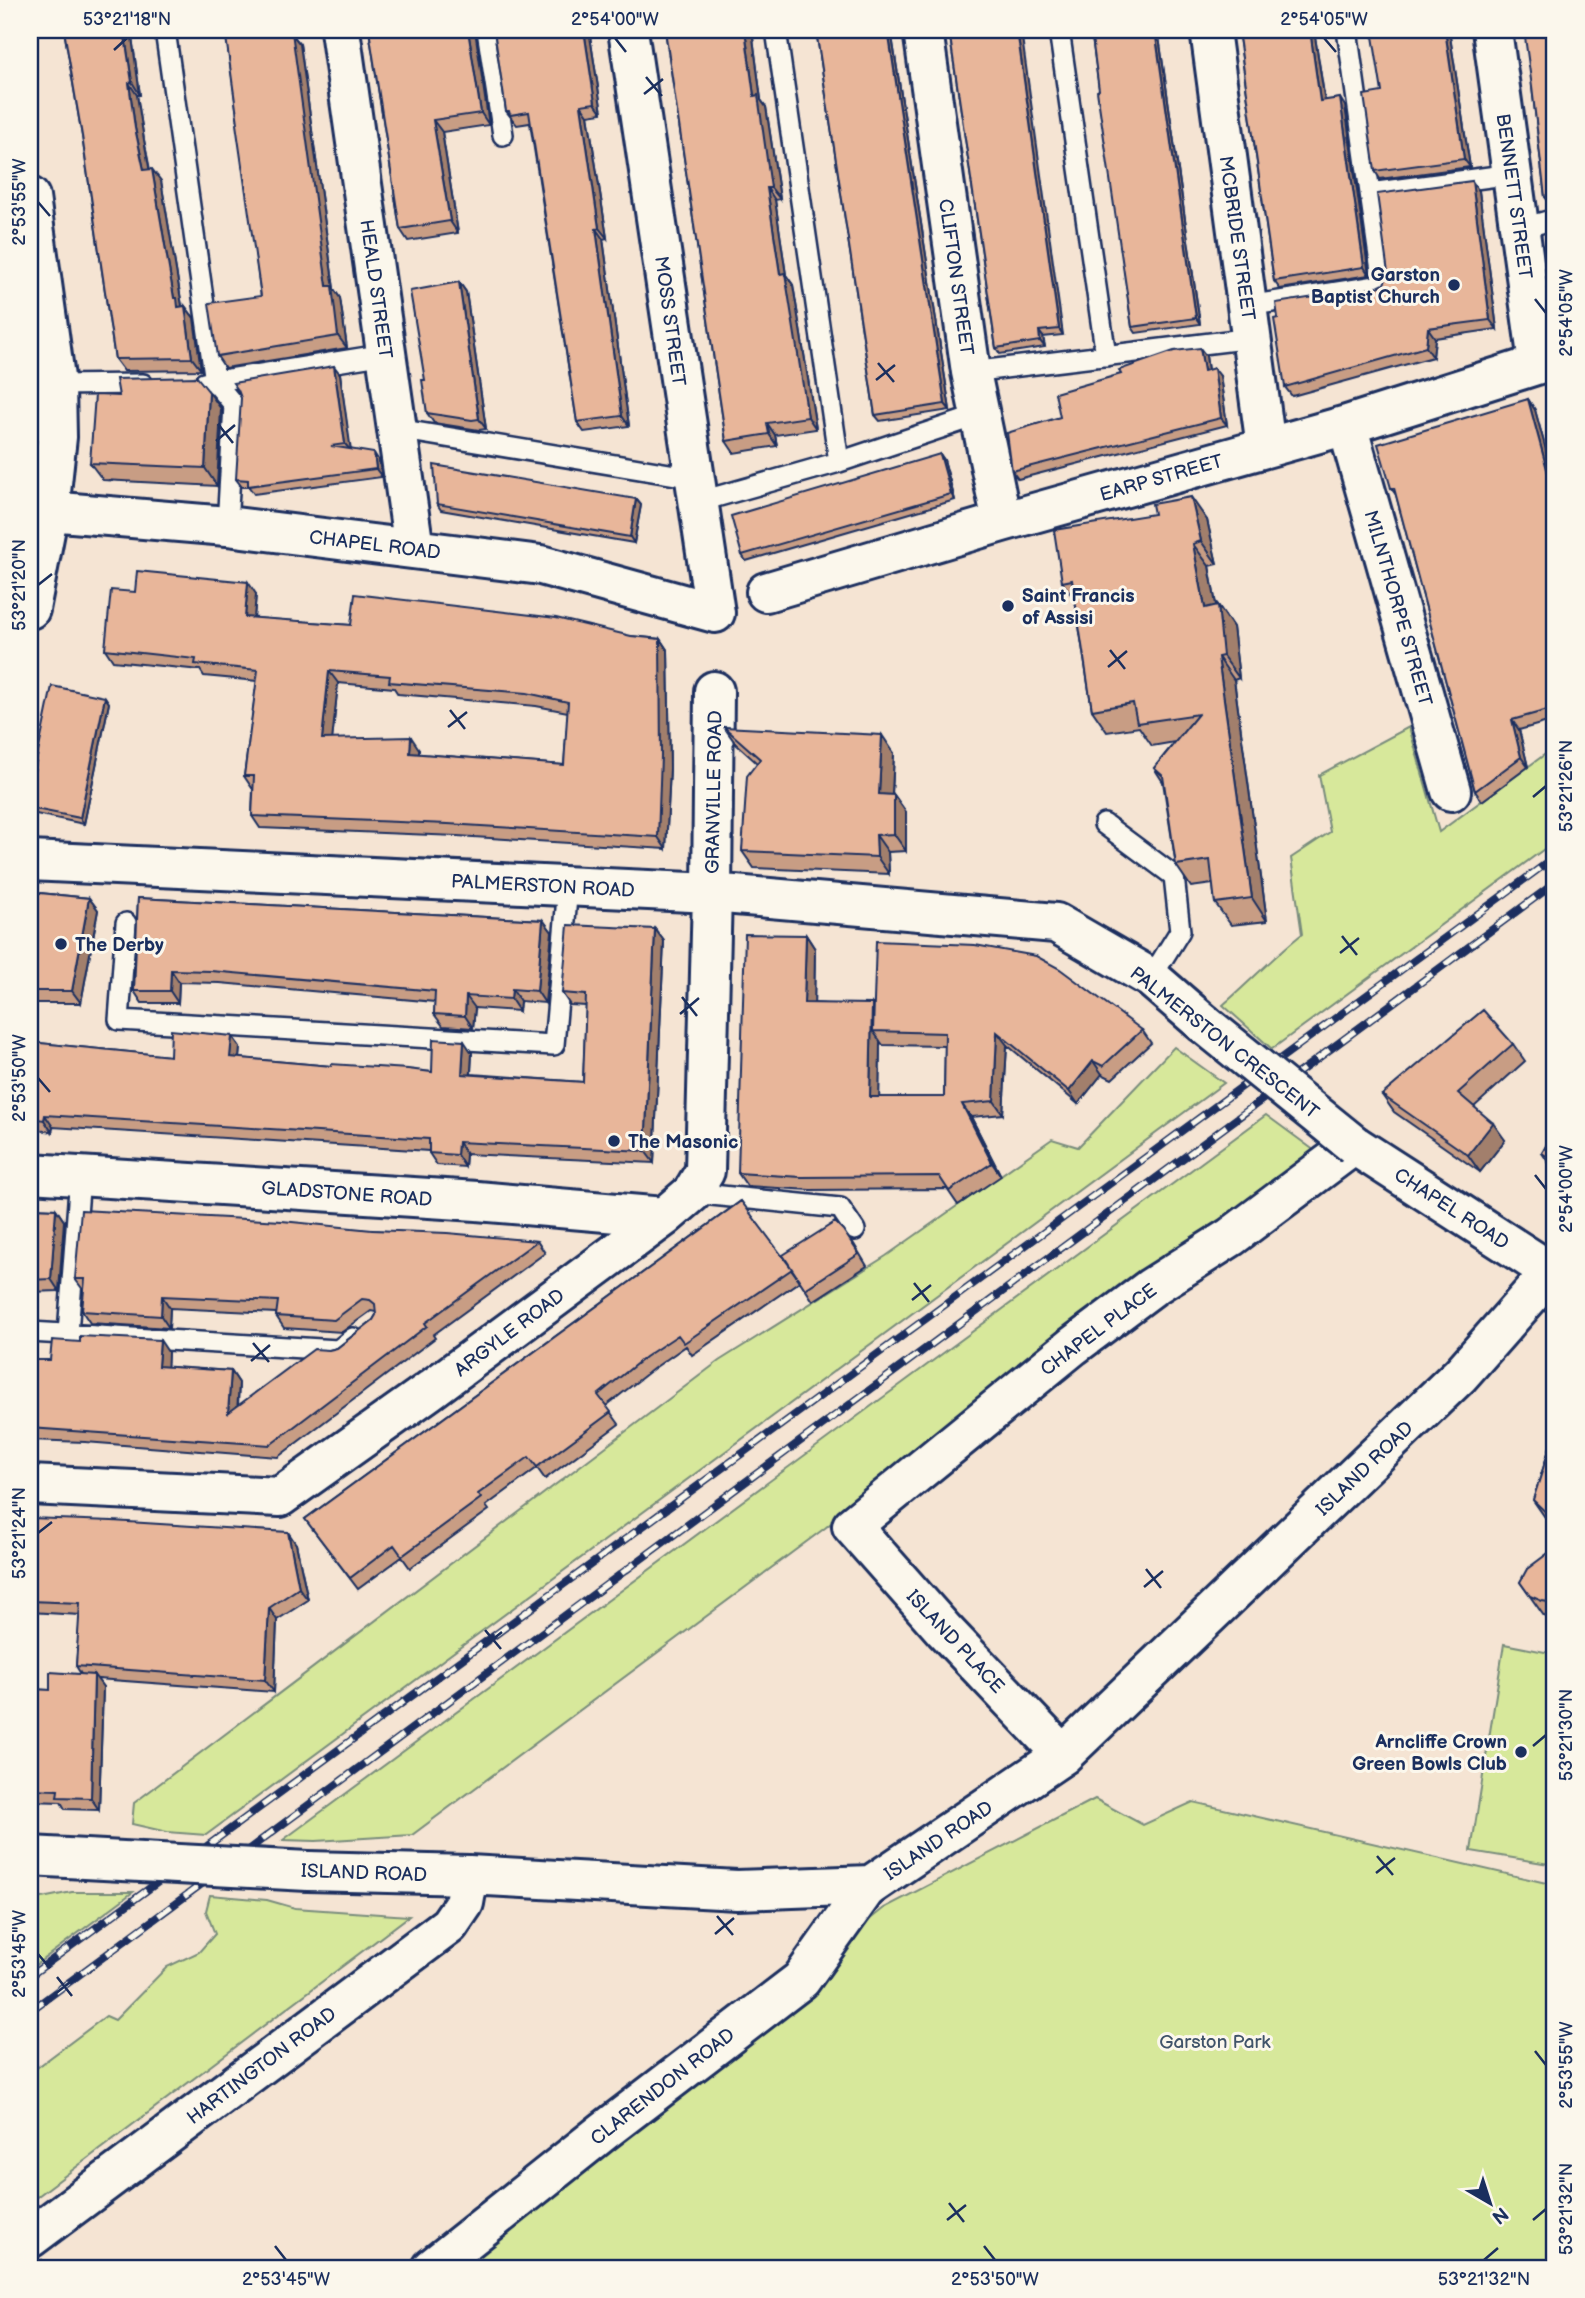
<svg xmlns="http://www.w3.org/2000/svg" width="1585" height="2298" font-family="'Balsamiq Sans',sans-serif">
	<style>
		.green { fill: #d7e89b; stroke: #798c7c; stroke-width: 2 }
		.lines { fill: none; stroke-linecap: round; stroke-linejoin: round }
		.lane-casing { stroke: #1b2f5e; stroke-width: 24 }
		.street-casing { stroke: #1b2f5e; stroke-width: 44 }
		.lane { stroke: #fbf7ec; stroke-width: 19 }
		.street { stroke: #fbf7ec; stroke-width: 38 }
		.rail-casing { stroke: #1b2f5e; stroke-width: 8 }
		.rail { stroke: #fbf7ec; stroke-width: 5; stroke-dasharray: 16; stroke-linecap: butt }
		.street-bridge-casing { stroke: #1b2f5e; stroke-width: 44; stroke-linecap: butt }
		.street-bridge { stroke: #fbf7ec; stroke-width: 38 }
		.wall { fill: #c89d84; stroke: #1b2f5e; stroke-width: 2; fill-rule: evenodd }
		.shaded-wall { fill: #a27f6c; stroke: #1b2f5e; stroke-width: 2 }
		.building { fill: #e8b69a; stroke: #1b2f5e; stroke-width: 2; fill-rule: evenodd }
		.ticks { fill: none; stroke: #1b2f5e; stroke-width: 2.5 }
		.poi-dot { fill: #1b2f5e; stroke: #fbf7ec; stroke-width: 2.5 }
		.labels { text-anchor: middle; stroke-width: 6; stroke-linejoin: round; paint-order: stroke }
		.street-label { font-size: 19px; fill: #1b2f5e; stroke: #fbf7ec }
		.poi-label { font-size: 19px; font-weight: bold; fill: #1b2f5e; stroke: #fbf7ec; text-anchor: start }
		.park-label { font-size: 19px; fill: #41546a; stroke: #fbf7ec }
		.neatline { fill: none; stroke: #1b2f5e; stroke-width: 2.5 }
		.ticks-label { font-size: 18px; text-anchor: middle; fill: #1b2f5e }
	</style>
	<rect width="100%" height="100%" fill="#f5e4d3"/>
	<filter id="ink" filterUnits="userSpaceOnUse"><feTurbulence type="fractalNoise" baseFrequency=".0143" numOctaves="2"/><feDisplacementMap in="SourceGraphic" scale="14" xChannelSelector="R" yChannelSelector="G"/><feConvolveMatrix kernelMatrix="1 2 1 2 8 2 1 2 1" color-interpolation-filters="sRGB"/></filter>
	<g filter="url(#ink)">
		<path class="green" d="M1409,727L1439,832L1555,747V841L1272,1049L1223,1005C1250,982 1274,956 1302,934L1291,858L1330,832L1319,775Z
			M1174,1047L1224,1083L206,1835L167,1832L132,1824L134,1803L719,1361L886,1256L1052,1139L1078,1147Z
			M1266,1115L1315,1151L1201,1241L1122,1286L825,1528L412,1835L316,1841L283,1840Z
			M1504,1644L1555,1654V1865L1471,1851Z
			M1095,1799L1143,1825L1193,1802L1555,1885V2268H450L602,2134L884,1908Z
			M72,1892H133L30,1969V1898L37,1899Z
			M210,1895L267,1900L295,1908L409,1916L30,2202V2073L106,2016L115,2020L167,1967L199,1952L215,1934L206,1911Z"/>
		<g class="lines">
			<defs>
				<path id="lane" d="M165,30L215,382L234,405L227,526
					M487,30L503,135
					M776,30L839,462
					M1059,30L1106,356
					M1370,193L1512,174
					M1519,229L1555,219
					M1247,306L1383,285L1347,30
					M971,372L1252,338
					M204,383L386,354
					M56,385L143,384
					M397,429L694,478
					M698,502L839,462L980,415
					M1104,824L1174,876L1180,931L1151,978
					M126,923L119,1020L554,1045L568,886
					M692,1193L840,1208L855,1230
					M30,1332L338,1350L353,1338
					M68,1333L80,1176"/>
				<path id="street" d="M340,30L414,549
					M923,30L971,372L1002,522
					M1210,30L1266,447
					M1492,30L1538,363
					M30,197L56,385L57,437L49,511L30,609
					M1347,425L1451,791
					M30,508L49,511L227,526L541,565L715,613L628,30
					M766,592L1002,522L1347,425L1555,359
					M30,861L712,893L1056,923L1151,978L1203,1023
					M30,1173L477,1201L664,1217
					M30,1485L280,1497L429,1391L664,1217L692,1193L705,1171L712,893L714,691
					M1063,1755L944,1630L852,1526L1073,1346L1152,1287L1231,1237L1354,1145L1551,1272
					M308,1871L469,1875L737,1890L871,1885L1063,1755L1460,1375L1551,1272
					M30,2238L449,1925L464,1903L469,1875
					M432,2268L604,2131L801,1980L865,1890L871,1885"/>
			</defs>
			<use href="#lane" class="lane-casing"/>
			<use href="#street" class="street-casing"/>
			<use href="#lane" class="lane"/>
			<use href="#street" class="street"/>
			<defs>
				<path id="rail" d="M30,1976L1555,857
					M30,2011L1555,883"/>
			</defs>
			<use href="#rail" class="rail-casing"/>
			<use href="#rail" class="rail"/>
			<defs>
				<path id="street-bridge" d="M1203,1023L1354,1145
					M30,1856L308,1871"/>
			</defs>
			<use href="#street-bridge" class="street-bridge-casing"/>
			<use href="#street-bridge" class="street-bridge"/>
		</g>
		<path class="wall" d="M64,30H131L140,95H137L144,140L150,170L161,181L182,306H185L194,318L201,370L124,371L115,359L82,136Z
			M224,30H294L295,38L300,44L334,289L340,298L347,348L225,368L217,356L261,296L226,32Z
			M369,30H475L489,125L442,132L458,233L408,241L400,229Z
			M494,30H589L602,113L588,115L607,238L603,239L629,426L584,432L577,422L530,123L517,125L506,111Z
			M665,30H752L761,100L766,107L780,199L775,200L786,275L793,285L816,429L775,435L777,446L734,453L726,441Z
			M816,30H891L950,410L880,421L875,415Z
			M949,30L1063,335L1043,337L1045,347L1000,354L996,348Z
			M1091,30H1158L1200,324L1136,333L1132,327Z
			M1238,30H1314L1325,101L1345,106L1369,275L1280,289L1274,281Z
			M1449,30L1470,167L1380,179L1375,171L1382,92Z
			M1555,30V208L1553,207L1545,197L1532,87Z
			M1479,191L1497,329L1435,338L1433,357L1292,396L1285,387L1384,284Z
			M459,282L466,292L486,429L479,430L434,423L427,413L425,380Z
			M1206,356L1208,370L1220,376L1227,425L1018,479L1012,471Z
			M340,374L350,449L379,461L382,477L254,494L249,487H242L236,479Z
			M1528,399L1535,410L1555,483V720L1519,730L1528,767L1482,801L1475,791L1396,495L1391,488Z
			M221,409L217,486L103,480L90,463Z
			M940,454L944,460L955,500L746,561L742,555Z
			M636,499L641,505L634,543L441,510L437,504Z
			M1154,514L1207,520L1217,564L1209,566L1216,605H1218L1233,627L1239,678L1234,680L1267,921L1231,925L1215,903L1213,884L1191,887L1176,865L1163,782L1154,768L1175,742L1152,746L1139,727L1107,732L1092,710L1075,600L1062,582Z
			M135,592L256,594L254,618L351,625L631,636L660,639L668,651L670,768L666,849L457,836L260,828L252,816L253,788H252L244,776L257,681L204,676L200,670L113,661L105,649ZM338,683L394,688L398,694L536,706L568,712L564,765L419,754V749L332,739Z
			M105,697L109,703L84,824L31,813L30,791Z
			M724,727L894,753L892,795H894L906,812V851L888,852L889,874L754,868L742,851L757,763L736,744Z
			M30,892L89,898L98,910L81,1003H30Z
			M138,898L543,920L552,932L545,1003L520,1001L519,1011L475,1008L473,1028L443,1026L434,1014L435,1002L220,983L179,982L178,1003H142L134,991Z
			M655,929L664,941L654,1163L466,1154L465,1167L437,1165L429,1153V1151L53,1127L52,1132L30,1129V1042L170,1056L232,1036L240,1047L239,1058L331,1066L432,1072L472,1053L471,1074L583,1082L586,1006L570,1005L562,993Z
			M806,935L815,949L814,1003L1142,1030L1151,1043L1112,1079L1102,1074L1078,1104L1007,1045L1003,1114L971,1117L1001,1176L958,1205L947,1189L810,1190L747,1186L738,1173ZM880,1041L883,1045L945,1046L944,1097H879Z
			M1513,1044L1525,1061L1474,1107L1505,1140L1480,1172L1394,1112L1382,1095Z
			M1555,1130V1168L1550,1165L1542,1153Z
			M741,1201L797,1277L852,1241L867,1266L813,1301L800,1281L692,1355L686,1346L653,1369L606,1406L619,1424L545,1479L537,1468L486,1506L489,1510L410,1568L402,1557L358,1589L305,1519Z
			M30,1208L56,1209L64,1221L59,1291L30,1292Z
			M372,1230L537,1241L545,1253L433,1335L435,1338L278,1457L85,1442L30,1440V1360H50L168,1352L167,1367L231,1371L239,1383L238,1406L329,1350L337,1348L373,1320L376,1315V1312L371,1311L342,1332L284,1328L276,1316V1313L170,1308L169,1328L90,1323L82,1311L84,1291L75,1279Z
			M1555,1431V1528L1547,1520L1533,1500Z
			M30,1518L296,1544L308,1600L277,1620L274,1692L97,1679L103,1687L99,1810L65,1809L61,1802L30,1801V1689L50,1690L81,1674L76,1666L80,1615L30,1612Z
			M1555,1548V1621L1544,1616L1520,1582Z"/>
		<path class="shaded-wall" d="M124,30H131L140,95L132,82Z
			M287,30H294L295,38L300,44L334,289L340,298L347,348L338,336L327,286Z
			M468,30H475L489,125L481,113Z
			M584,30H589L602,113L595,103Z
			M745,30H752L761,100L766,107L780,199L771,188L754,96Z
			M888,30H891L950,410L945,404Z
			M1017,30H1021L1063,335L1059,329Z
			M1155,30H1158L1200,324L1196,318Z
			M1310,30H1314L1326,109L1320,101Z
			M1445,30H1449L1470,167L1464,159Z
			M129,83L137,95L144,140L152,183L144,170L135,128Z
			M1340,98L1345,106L1369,275L1364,267Z
			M581,105L588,115L607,238L599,228Z
			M433,120L442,132L458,233L450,221Z
			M152,169L161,181L182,306L185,310L178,307L174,298Z
			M1472,181L1479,191L1497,329L1490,320Z
			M767,188L775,200L786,275L793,285L816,429L808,417L780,274Z
			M596,229L603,239L629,426L622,416Z
			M459,282L466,292L486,429L479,419Z
			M185,306L194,318L201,370L192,358Z
			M1428,328L1435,338L1433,357L1426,347Z
			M1039,331L1043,337L1045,347L1040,341Z
			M1200,348L1206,356L1209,379L1204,371Z
			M334,366L340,374L351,451L345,444Z
			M1214,368L1220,376L1227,425L1221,418Z
			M209,392L221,409L217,486L205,468Z
			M1528,399L1535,410L1555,483V499Z
			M767,423L775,435L777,446L769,434Z
			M374,453L379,461L382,477L376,469Z
			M940,454L944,460L955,500L951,494Z
			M1191,497L1207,520L1217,564L1201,541Z
			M636,499L641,505L634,543L630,537Z
			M1193,544L1209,566L1220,627L1218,605L1233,627L1239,678L1223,656L1205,608Z
			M248,582L256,594L253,629L245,617Z
			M660,639L668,651L670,768L666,849L658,837Z
			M1218,657L1234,680L1267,921L1252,898Z
			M329,671L338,683L331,751L322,739Z
			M105,697L109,703L84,824L80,818Z
			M1512,720L1519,730L1528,767L1521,757Z
			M882,735L894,753L891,812L879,794Z
			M411,737L419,749V765L410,753Z
			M894,795L906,812V851L894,834Z
			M876,835L888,852L889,874L877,857Z
			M89,898L98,910L81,1003L72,991Z
			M543,920L552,932L545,1003L537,991Z
			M655,929L664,941L654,1163L645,1151Z
			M806,935L815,949L814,1016L804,1003Z
			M171,970L179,982L178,1003L170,991Z
			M512,989L520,1001L519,1011L511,999Z
			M466,996L475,1008L473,1028L465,1016Z
			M872,1004L881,1017L873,1031L880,1041L879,1110L870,1097Z
			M997,1032L1007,1045L1003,1114L994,1101Z
			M232,1036L240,1047L238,1069L230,1057Z
			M464,1041L472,1053L470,1086L462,1074Z
			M1093,1061L1102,1074L1078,1104L1069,1091Z
			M962,1104L971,1117L1001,1176L992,1163Z
			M45,1115L53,1127L52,1132L44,1120Z
			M1493,1123L1505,1140L1480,1172L1468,1155Z
			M458,1142L466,1154L465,1167L457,1155Z
			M56,1209L64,1221L59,1291L51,1279Z
			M162,1296L170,1308L169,1328L161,1316Z
			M160,1340L168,1352L167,1378L158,1366Z
			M231,1371L239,1383L236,1425L228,1413Z
			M288,1532L296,1544L308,1600L299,1588Z
			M269,1608L277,1620L274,1692L265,1680Z
			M94,1675L103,1687L99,1810L91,1798Z"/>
		<path class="building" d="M64,30H124L132,82L129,83L135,128L144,170L152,169L174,298H177L178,307L185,306L192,358L115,359L82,136Z
			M225,30H287L288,33L292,32L327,286H332L338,336L217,356L209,303L261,296L236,124L238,123Z
			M369,30H468L481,113L433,120L450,221L400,229Z
			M494,30H584L595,103L581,105L599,228L596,229L622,416L577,422L529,112L510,115L509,111H506Z
			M665,30H745L754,96L758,95L771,188H767L780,274L785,273L808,417L767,423L769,434L726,441Z
			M816,30H888L945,404L875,415Z
			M949,30H1017L1059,329L1039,331L1040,341L996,348Z
			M1091,30H1155L1196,318L1132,327L1097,91L1099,90Z
			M1238,30H1310L1320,101L1340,98L1364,267L1274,281Z
			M1372,30H1445L1464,159L1375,171L1364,95L1382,92Z
			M1524,30H1555V199L1545,197L1532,87Z
			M1472,181L1490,320L1428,328L1426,347L1285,387L1274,319L1278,318L1276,303L1378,287L1384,284L1388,273L1377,194Z
			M1555,216V231L1552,220Z
			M1555,261V289L1549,263Z
			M459,282L479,419L472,420L427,413L422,380H425L410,291Z
			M1200,348L1204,371L1214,368L1221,418L1012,471L1007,433L1060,417L1055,393L1121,374L1119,370L1174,351Z
			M334,366L345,444L331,446L374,453L376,469L248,486V480L236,479L241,398L238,390L233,383Z
			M197,377L209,392L205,468L90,463L95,395L119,396L116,379Z
			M1528,399L1555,499V708L1512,720L1521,757L1475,791L1394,488H1391L1378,444Z
			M940,454L951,494L742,555L731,516Z
			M434,465L636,499L630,537L437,504Z
			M1191,497L1201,541L1193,544L1205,608L1218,605L1223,656L1218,657L1252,898L1215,903L1210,860L1176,865L1163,776L1154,768L1198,714L1137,723L1133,703L1092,710L1072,580L1062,582L1054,530L1154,514L1152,504Z
			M137,571L248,582L245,617L351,625L355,594L556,618L631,636L660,639L661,756L658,837L448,824L252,816L254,776H244L258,670L195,664L196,659L105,649L111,590L135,592ZM329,671L390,676L389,682L527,693L568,702L564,765L410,753L411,737L322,739Z
			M52,686L105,697L80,818L30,808V791Z
			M724,727L882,735L879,794L894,795V834L876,835L877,857L742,851L747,776L760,759Z
			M30,892L89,898L72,991H30Z
			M138,898L543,920L537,991L512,989L511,999L466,996L465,1016L434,1014L435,991L211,971L171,970L170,991H134Z
			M568,925L655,929L645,1151L458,1142L457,1155L429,1153V1139L45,1115L44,1120L30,1118V1042L170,1056L171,1030L232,1036L230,1057L331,1066V1064L408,1069L432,1072L433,1039L464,1041L462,1074L583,1082L586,995L562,993Z
			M745,934L806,935L804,1003L872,1004L870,1097H944L945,1033L873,1031L876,941L975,945L1036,956L1060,969L1142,1030L1103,1066L1093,1061L1069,1091L997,1032L994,1101L962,1104L992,1163L949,1191L939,1176L801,1177L738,1173Z
			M1483,1010L1513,1044L1458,1093L1493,1123L1468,1155L1382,1095Z
			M1555,1130V1161L1542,1153Z
			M741,1201L792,1269L684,1343L678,1335L645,1357L598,1395L611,1412L537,1467L529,1457L478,1494L481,1498L402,1556L394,1545L350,1578L305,1519Z
			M30,1208L56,1209L51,1279L30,1280Z
			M81,1210L282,1221L372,1230L447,1233L537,1241L425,1323L427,1326L270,1445L30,1428V1360H50L52,1340L80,1342V1336L160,1340L158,1366L231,1371L228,1413L314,1349L329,1350L337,1348L373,1320L376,1315L375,1304L370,1300L362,1299L334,1320L276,1316L278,1301L162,1296L161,1316L82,1311L85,1279H75Z
			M835,1222L843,1230L859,1254L805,1289L783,1255Z
			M1555,1431V1521L1533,1500Z
			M30,1518L112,1521L288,1532L299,1588L269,1608L265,1680L76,1666L80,1603L30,1601Z
			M1555,1548V1603L1542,1601L1530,1596L1520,1582L1527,1569Z
			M50,1672L94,1675L91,1798L57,1797L58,1790L30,1789V1689L50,1690Z
			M42,2260L48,2268H31Z"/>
	</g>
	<path class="ticks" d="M615,38L626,52M1324,38L1336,52M114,50L127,38M646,77L662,96M644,94L663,79M38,202L50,216M1535,299L1546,313M878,363L894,382M876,380L895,365M218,424L233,443M216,441L235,425M38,585L52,574M1110,650L1125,669M1108,667L1127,651M450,710L465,729M448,727L467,712M1533,797L1546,786M1342,936L1357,955M1340,953L1359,938M682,997L697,1016M680,1014L699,998M38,1078L50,1092M1535,1175L1546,1189M914,1283L929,1302M912,1300L931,1285M253,1343L269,1362M251,1361L270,1345M38,1533L52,1522M1146,1569L1161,1588M1144,1587L1163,1571M485,1630L501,1649M483,1647L502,1632M1533,1746L1546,1735M1377,1856L1393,1875M1376,1873L1395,1858M717,1916L733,1935M715,1934L734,1918M38,1954L50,1968M57,1977L72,1996M55,1994L74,1979M1535,2051L1546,2065M949,2203L964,2222M947,2220L966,2205M1533,2220L1546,2209M275,2246L286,2260M984,2246L995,2260M1484,2260L1498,2248"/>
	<g class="poi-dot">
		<circle cx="1454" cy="285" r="7"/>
		<circle cx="1008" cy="606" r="7"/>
		<circle cx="61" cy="944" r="7"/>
		<circle cx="614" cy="1141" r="7"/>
		<circle cx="1521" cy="1752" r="7"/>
	</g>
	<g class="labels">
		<g class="street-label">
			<text transform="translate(1515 196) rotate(82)" y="7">BENNETT STREET</text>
			<text transform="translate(1238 238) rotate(82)" y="7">MCBRIDE STREET</text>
			<text transform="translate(957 277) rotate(82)" y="7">CLIFTON STREET</text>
			<text transform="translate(377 289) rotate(82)" y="7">HEALD STREET</text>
			<text transform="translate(671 321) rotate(82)" y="7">MOSS STREET</text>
			<text transform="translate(1161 477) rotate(-16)" y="7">EARP STREET</text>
			<text transform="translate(375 544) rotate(7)" y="7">CHAPEL ROAD</text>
			<text transform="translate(1399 608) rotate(74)" y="7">MILNTHORPE STREET</text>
			<text transform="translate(713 792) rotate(-89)" y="7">GRANVILLE ROAD</text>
			<text transform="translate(543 885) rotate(3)" y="7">PALMERSTON ROAD</text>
			<text transform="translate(1225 1042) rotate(38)" y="7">PALMERSTON CRESCENT</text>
			<text transform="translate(347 1193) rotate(4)" y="7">GLADSTONE ROAD</text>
			<text transform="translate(1452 1208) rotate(33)" y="7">CHAPEL ROAD</text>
			<text transform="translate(1098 1329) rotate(-37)" y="7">CHAPEL PLACE</text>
			<text transform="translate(509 1332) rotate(-37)" y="7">ARGYLE ROAD</text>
			<text transform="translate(1364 1468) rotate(-44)" y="7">ISLAND ROAD</text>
			<text transform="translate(956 1641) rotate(47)" y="7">ISLAND PLACE</text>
			<text transform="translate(938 1840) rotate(-34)" y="7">ISLAND ROAD</text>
			<text transform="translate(364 1872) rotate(2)" y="7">ISLAND ROAD</text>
			<text transform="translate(261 2065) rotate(-37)" y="7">HARTINGTON ROAD</text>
			<text transform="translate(662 2086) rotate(-38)" y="7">CLARENDON ROAD</text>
		</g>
		<g class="poi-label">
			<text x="1440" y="281" text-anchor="end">Garston<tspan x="1440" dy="22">Baptist Church</tspan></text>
			<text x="1022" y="602">Saint Francis<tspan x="1022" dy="22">of Assisi</tspan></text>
			<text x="75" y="951">The Derby</text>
			<text x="628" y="1148">The Masonic</text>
			<text x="1507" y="1748" text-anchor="end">Arncliffe Crown<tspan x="1507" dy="22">Green Bowls Club</tspan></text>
		</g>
		<g class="park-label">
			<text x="1215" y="2048">Garston Park</text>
		</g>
	</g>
	<rect width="1585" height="2298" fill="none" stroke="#fbf7ec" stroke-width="77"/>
	<g transform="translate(1490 2203) rotate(141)" stroke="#fbf7ec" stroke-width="5" paint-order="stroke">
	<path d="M0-5L12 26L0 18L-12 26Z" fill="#1b2f5e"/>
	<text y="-10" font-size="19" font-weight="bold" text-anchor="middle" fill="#1b2f5e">N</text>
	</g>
	<rect x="38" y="38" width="1508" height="2222" class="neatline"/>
	<g class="ticks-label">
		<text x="127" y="25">53°21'18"N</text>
		<text x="615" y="25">2°54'00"W</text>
		<text x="1324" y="25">2°54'05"W</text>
		<text transform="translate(19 202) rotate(-90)" y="6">2°53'55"W</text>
		<text transform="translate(1566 313) rotate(-90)" y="6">2°54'05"W</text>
		<text transform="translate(19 585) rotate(-90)" y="6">53°21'20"N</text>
		<text transform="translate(1566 786) rotate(-90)" y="6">53°21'26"N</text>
		<text transform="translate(19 1078) rotate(-90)" y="6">2°53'50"W</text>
		<text transform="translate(1566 1189) rotate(-90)" y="6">2°54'00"W</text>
		<text transform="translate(19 1533) rotate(-90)" y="6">53°21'24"N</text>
		<text transform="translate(1566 1735) rotate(-90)" y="6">53°21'30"N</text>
		<text transform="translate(19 1954) rotate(-90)" y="6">2°53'45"W</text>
		<text transform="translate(1566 2065) rotate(-90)" y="6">2°53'55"W</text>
		<text transform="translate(1566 2209) rotate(-90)" y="6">53°21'32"N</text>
		<text x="286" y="2285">2°53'45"W</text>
		<text x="995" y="2285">2°53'50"W</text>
		<text x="1484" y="2285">53°21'32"N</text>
	</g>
</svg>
